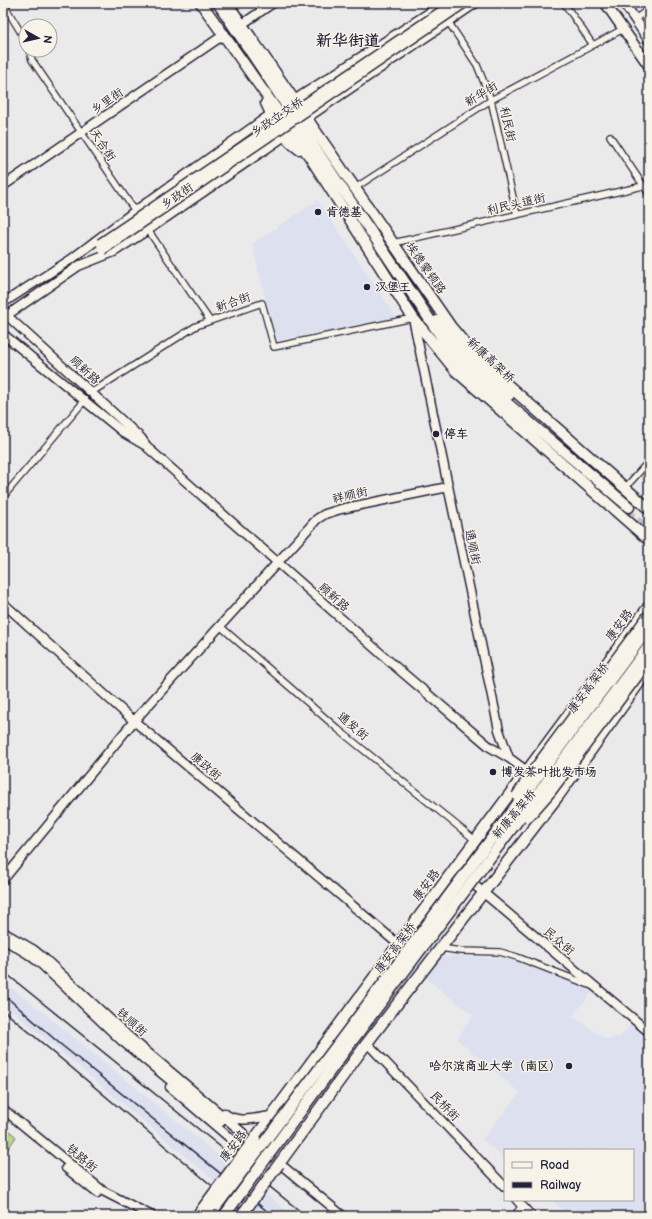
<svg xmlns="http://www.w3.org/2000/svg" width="652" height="1219" font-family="'Balsamiq Sans','LXGW WenKai TC',sans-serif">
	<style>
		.built { fill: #dde0ef }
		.green { fill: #bcd58c; stroke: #6f7c64 }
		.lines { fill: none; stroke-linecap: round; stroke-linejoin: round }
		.secondary-tunnel { stroke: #c3c2c8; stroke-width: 8; stroke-dasharray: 8 4; stroke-linecap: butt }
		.highway-tunnel { stroke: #c3c2c8; stroke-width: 10; stroke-dasharray: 10 5; stroke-linecap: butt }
		.street-casing { stroke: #22223b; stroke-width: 8 }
		.secondary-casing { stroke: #22223b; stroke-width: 11 }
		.primary-casing { stroke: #22223b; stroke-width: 12 }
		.highway-casing { stroke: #22223b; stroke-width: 13 }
		.street { stroke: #f7f3e8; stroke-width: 5.5 }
		.secondary { stroke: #f7f3e8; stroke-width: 8 }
		.primary { stroke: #f7f3e8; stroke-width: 9 }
		.highway { stroke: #f7f3e8; stroke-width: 10 }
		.rail { stroke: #22223b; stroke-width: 1.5 }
		.secondary-bridge-casing { stroke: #22223b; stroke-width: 11; stroke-linecap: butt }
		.highway-bridge-casing { stroke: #22223b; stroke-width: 13; stroke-linecap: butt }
		.secondary-bridge { stroke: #f7f3e8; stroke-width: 8 }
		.highway-bridge { stroke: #f7f3e8; stroke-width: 10 }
		.poi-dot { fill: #22223b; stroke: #f7f3e8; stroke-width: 1.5 }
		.labels { text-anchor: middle; stroke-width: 3; stroke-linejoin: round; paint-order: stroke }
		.street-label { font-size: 12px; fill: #22223b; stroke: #f7f3e8 }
		.poi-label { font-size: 12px; font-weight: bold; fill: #22223b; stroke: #f7f3e8; text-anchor: start }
		.district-label { font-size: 16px; font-weight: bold; fill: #22223b; stroke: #f7f3e8 }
	</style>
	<rect width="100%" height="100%" fill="#ebeaeb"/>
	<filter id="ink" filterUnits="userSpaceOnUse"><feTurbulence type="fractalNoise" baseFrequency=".025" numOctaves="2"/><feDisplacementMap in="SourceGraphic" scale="8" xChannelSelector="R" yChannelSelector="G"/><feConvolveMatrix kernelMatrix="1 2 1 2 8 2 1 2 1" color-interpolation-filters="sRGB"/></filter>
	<g filter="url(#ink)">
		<path class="built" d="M318,200L396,317L276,341L252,244Z
			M455,956L509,959L594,990L573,1016L606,1039L620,1037L632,1023L649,1037V1216H571L551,1200H633V1150H505V1159L482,1139L520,1093L457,1039L473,1015L424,977L441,958Z
			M3,981L43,1012L293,1216H256L3,1003Z"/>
		<path class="green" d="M3,1125L16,1137L3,1156Z"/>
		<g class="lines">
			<path class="secondary-tunnel" d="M243,1133L283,1167"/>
			<path class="highway-tunnel" d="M625,511L649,532"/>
			<defs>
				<path id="street" d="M3,3L26,41
					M564,3L593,45
					M635,19L649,9
					M449,23L477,65L491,100L517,215
					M29,50L32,60L135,211
					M610,136L649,194
					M355,188L491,100L623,29
					M148,230L210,321
					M393,243L643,186
					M92,392L196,326L262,303L274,347L413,318
					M625,488L649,461
					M3,497L85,400
					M220,626L339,730L475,840
					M441,948L460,951L500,952L517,957L592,986
					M514,1216L522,1206"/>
				<path id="secondary" d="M241,25L273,3
					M294,100L444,3
					M307,118L476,3
					M3,186L225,34
					M73,258L135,211L271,114
					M76,267L114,252L148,230L285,136
					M3,303L76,256
					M3,312L141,438L148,448L396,667L490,747L509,758
					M3,318L80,265
					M413,318L499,730L509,758L531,774
					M3,334L124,433L148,447
					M3,603L134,721L398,944
					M454,868L649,1032
					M3,880L134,721L317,519L325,514L341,509L448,487
					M3,932L34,950L45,959L127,1035L243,1133
					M3,939L28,954L40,963L122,1041L221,1122
					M367,1043L505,1187
					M170,1087L245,1151
					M3,1109L103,1191L152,1216
					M224,1113C237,1124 256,1118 271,1116
					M66,1168L97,1193
					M285,1168L343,1216
					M517,1200L531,1216"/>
				<path id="primary" d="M605,3L649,66
					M624,3L649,40"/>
				<path id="highway" d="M201,3L310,157L413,318L456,371L649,540
					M218,3L450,350L467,369L629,507
					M227,3L451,327L477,358L649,509
					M266,103C273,119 284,139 299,149
					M437,321L458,348L509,395
					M255,1138L649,606
					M279,1164L367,1043L559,795L649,669"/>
			</defs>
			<use href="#street" class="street-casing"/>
			<use href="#secondary" class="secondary-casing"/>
			<use href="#primary" class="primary-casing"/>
			<use href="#highway" class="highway-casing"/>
			<use href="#street" class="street"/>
			<use href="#secondary" class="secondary"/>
			<use href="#primary" class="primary"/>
			<use href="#highway" class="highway"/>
			<path class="rail" d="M3,971L306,1216
				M3,994L59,1043L273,1216
				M3,1010L248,1216"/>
			<defs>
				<path id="secondary-bridge" d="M100,243L453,3
					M103,250L465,3"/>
				<path id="highway-bridge" d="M517,796L531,774L649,615
					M528,817L550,792L649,660
					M197,1216L255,1138
					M209,1216L649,628
					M224,1216L352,1041L649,646
					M241,1216L279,1164"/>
			</defs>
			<use href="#secondary-bridge" class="secondary-bridge-casing"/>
			<use href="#highway-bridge" class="highway-bridge-casing"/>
			<use href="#secondary-bridge" class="secondary-bridge"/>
			<use href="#highway-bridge" class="highway-bridge"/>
		</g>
	</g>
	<g class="poi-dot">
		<circle cx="318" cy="212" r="4"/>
		<circle cx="367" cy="287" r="4"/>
		<circle cx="436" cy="434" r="4"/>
		<circle cx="493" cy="772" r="4"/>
		<circle cx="569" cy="1066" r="4"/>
	</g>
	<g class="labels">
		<g class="street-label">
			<text transform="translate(481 94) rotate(-31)" y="4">新华街</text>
			<text transform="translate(107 101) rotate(-35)" y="4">乡里街</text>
			<text transform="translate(277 117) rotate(-34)" y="4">乡政立交桥</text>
			<text transform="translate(508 124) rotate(78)" y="4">利民街</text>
			<text transform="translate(103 145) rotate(56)" y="4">天合街</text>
			<text transform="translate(177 196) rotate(-35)" y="4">乡政街</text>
			<text transform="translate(516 204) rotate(-13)" y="4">利民头道街</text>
			<text transform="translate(426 268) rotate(55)" y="4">埃德蒙顿路</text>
			<text transform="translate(233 302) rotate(-19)" y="4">新合街</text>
			<text transform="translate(491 360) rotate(43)" y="4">新康高架桥</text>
			<text transform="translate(85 370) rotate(42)" y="4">顾新路</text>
			<text transform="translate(350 495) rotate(-13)" y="4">祥顺街</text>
			<text transform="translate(473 547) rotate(78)" y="4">通顺街</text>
			<text transform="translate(334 597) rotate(41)" y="4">顾新路</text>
			<text transform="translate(619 625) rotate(-53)" y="4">康安路</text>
			<text transform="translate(588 688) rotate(-53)" y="4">康安高架桥</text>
			<text transform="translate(353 726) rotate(40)" y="4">通发街</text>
			<text transform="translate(206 766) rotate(40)" y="4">康政街</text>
			<text transform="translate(514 814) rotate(-50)" y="4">新康高架桥</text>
			<text transform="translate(426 885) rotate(-53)" y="4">康安路</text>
			<text transform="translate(559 941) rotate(40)" y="4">民众街</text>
			<text transform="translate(395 948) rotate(-53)" y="4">康安高架桥</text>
			<text transform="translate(132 1022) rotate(42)" y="4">铁顺街</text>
			<text transform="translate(445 1106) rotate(46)" y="4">民桥街</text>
			<text transform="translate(233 1146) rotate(-53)" y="4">康安路</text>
			<text transform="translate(82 1158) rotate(40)" y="4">铁路街</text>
		</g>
		<g class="poi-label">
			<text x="326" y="216">肯德基</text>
			<text x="375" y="291">汉堡王</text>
			<text x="444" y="438">停车</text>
			<text x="501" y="776">博发茶叶批发市场</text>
			<text x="561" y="1070" text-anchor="end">哈尔滨商业大学（南区）</text>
		</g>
		<g class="district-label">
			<text x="348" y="46">新华街道</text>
		</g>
	</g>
	<rect width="652" height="1219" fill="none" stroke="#f7f3e8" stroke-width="16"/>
	<rect x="8" y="8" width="636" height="1203" fill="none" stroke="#22223b" stroke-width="1.5" filter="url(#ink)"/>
	<rect x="504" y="1149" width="130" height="52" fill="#f7f3e8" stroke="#a29fa3"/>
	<rect x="512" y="1162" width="20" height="6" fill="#f7f3e8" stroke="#a29fa3"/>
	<text x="540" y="1169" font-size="12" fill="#22223b">Road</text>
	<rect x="512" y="1182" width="20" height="6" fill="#22223b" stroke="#a29fa3"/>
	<text x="540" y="1189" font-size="12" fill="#22223b">Railway</text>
	<g transform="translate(38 38) rotate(98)"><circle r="19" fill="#f7f3e8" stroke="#a29fa3"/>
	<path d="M0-3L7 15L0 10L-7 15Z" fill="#22223b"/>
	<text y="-6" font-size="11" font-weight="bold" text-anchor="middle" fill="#22223b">N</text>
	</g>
</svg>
